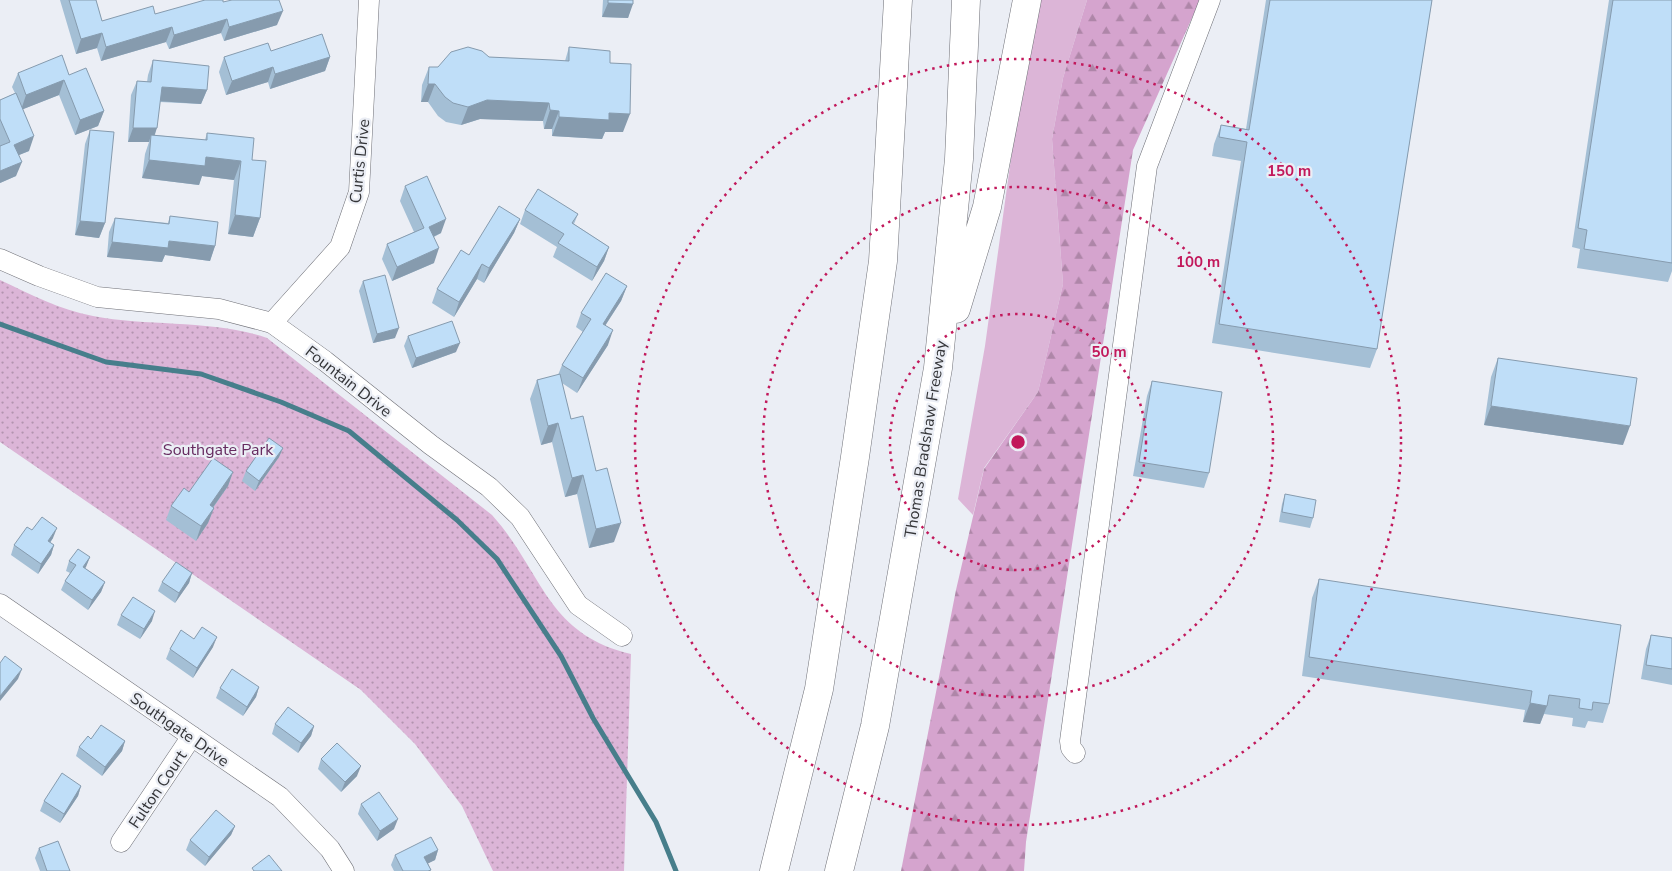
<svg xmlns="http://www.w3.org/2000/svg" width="1672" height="871" font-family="'Nunito Sans',sans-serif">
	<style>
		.grass { fill: #dcb5d7 }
		.forest { fill: url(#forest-firs) }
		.park { fill: url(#park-dots) }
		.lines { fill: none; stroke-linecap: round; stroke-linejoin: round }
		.stream { stroke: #477e8b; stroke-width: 5 }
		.minor-casing { stroke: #6e6f76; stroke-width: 21 }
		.highway-casing { stroke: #6e6f76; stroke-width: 29 }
		.minor { stroke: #fff; stroke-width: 20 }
		.highway { stroke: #fff; stroke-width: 28 }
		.wall { fill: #a4bfd5 }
		.shaded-wall { fill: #869bae }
		.building { fill: #bfdef8; stroke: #869bae }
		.ring { fill: none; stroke: #c2185b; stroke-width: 2.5; stroke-dasharray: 2.5 5 }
		.labels { text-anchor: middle; stroke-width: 4.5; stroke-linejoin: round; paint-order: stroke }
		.street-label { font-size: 16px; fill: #343538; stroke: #ebeef5 }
		.park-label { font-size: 16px; fill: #662b60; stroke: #ebeef5 }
		.centre { fill: #c2185b; stroke: #ebeef5; stroke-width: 2.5 }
		.ring-label { font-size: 15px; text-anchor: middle; font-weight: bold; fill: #c2185b; stroke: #ebeef5; stroke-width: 4.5; stroke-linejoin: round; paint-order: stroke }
	</style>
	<defs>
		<pattern id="forest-firs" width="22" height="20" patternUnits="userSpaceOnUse" patternTransform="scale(1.25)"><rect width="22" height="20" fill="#d5a4ce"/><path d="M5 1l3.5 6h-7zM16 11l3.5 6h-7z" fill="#ae86a8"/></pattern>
		<pattern id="park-dots" width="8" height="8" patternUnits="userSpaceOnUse" patternTransform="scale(1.25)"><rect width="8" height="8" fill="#dcb5d7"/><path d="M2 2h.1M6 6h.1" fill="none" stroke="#b394af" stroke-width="1.8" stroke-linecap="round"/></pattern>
	</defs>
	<rect width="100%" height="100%" fill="#ebeef5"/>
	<path class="grass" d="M1038,0H1087L1063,78L1052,139L1063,284L1038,392L984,468L973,515L958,499L985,346L1018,108Z"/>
	<path class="forest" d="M1087,0H1200L1133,150L1026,842L1024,871H901L956,590L984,469L1038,392L1063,284L1052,139L1063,78Z"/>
	<path class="park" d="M0,280C30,294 60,310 93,316C150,327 211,319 267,338L492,515C543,572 546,634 631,654L624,871H493L462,806L415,744L361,690L0,442Z"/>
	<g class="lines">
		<path class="stream" d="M0,324L106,362L201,374L281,402L349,431L457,520L497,559L561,656L593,718L656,822L676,871"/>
		<defs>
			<path id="minor" d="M0,259L39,276L97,297L219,309L272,323L325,361L431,445L489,487L520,517L578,605L622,636
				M272,323L340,247L359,192L369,0
				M0,604L280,797L330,849L344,871
				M1075,753L1071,748L1070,741L1147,166L1210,0
				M121,842L192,736"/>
			<path id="highway" d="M956,309L987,207L1027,0
				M774,871L819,689L855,457L883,261L898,0
				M839,871L875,726L938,368L959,159L966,0"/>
		</defs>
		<use href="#minor" class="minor-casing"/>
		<use href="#highway" class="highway-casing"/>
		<use href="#minor" class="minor"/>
		<use href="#highway" class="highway"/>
	</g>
	<path class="wall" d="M60,0H96L102,21L155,14L223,2L277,25L224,41L221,33L169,49L166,42L101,61L97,48L76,54Z
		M603,0H633L628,18L602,17Z
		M1266,0H1432L1377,349L1370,368L1212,343L1241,161L1212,156L1214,144L1221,125L1246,129Z
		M1609,0H1672V271L1668,282L1577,268L1580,249L1572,247Z
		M569,47L610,63L623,132H605L602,139L552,136V129H544L543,121L480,119L461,125L446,122L438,116L428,102H421L422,85L429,67H438L489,57L565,61Z
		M271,51L330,57L325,71L270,89L268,82L226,95L219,72L224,57Z
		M153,60L207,90L201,104L160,102L155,135L205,140L207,133L252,160L260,218L253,237L228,234L234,180L202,176L199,185L142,178L145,154L149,142H128L131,95L137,81L147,82L148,75Z
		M18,73L69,75L104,111L98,126L75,135L59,95L23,109L29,151L19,155L16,176L0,183V100L15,93L12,87Z
		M90,130L105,223L99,238L75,235L85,144Z
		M405,186L441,233L434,237V263L392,281L382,259L387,244L414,232L400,201Z
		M525,210L578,214L574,224L609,247L604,261L592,281L553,257L557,247L520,224Z
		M170,216L215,246L210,261L165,255L162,262L107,257L109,232L115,218L168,223Z
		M520,219L514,233L484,283L477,279L454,317L432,303L437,289L469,255Z
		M363,281L395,338L373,343L359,291Z
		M627,286L621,301L605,326L608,345L577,393L562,383L571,419L614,542L589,548L577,494L565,497L552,442L541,445L530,399L537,380L558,375L562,365L583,332L576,327L581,313Z
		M408,336L456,352L412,368L404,346Z
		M1498,358L1623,445L1484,425L1491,377Z
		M1152,381L1209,473L1204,488L1133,476L1147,396Z
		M283,448L279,457L255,491L242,481L246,471Z
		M233,472L228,486L213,508H214L208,523L196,541L166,520L171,506L189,492Z
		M1285,494L1313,518L1310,528L1279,522L1282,504Z
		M32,530L53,538L50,543L54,545L51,555L38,574L11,555L14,545Z
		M90,557L85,568L105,582L101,592L88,610L61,590L65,581L70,573L66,571L69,561Z
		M192,573L189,583L175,603L158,591L162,582Z
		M1319,579L1609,704L1603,723L1588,721L1585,728L1572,726L1573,718L1544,714L1540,724L1523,722L1525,710L1302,676L1312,598Z
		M121,615L152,621L140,639L117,625Z
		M1651,635L1672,638V685L1641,679L1646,649Z
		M194,639L213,647L193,678L166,659L170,649Z
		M259,687L256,697L243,716L216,698L220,688Z
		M275,724L314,726L311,736L298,753L272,734Z
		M91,739L125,741L122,751L102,776L76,756L79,747Z
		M321,759L357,776L341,792L318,769Z
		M81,786L78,796L60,823L40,811L44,801Z
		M361,804L394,829L377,841L358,814Z
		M235,826L231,835L205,866L186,850L190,840Z
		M39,848L70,871H40L35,858Z
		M438,850L435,860L428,863L431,870L430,871H394L391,865L395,855Z"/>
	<path class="shaded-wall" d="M608,3L633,4L628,18L602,17Z
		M283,11L277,25L224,41L229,27Z
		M227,19L221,33L169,49L174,35Z
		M172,27L166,42L101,61L106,47Z
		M102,33L97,48L76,54L81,39Z
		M330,57L325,71L270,89L275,74Z
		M273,67L268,82L226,95L232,81Z
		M64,80L59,95L21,110L26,95Z
		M428,84H435L428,102H421Z
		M162,87L207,90L201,104L157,101Z
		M487,100L549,103L543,121L480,119L461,125L468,107Z
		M550,110L559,111L552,129H544Z
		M104,111L98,126L75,135L80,120Z
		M609,113L630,114L623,132H605L602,139L552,136L559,117Z
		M133,128H157L152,142L151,135L149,142H128Z
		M34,136L29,151L9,159L14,145Z
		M206,157L241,161L234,180L202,176L199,185L142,178L149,160Z
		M22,162L16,176L0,183V171Z
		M235,215L260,218L253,237L228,234Z
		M446,219L441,233L424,241L429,227Z
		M520,219L514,233L484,283L489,268Z
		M80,221L105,223L99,238L75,235Z
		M169,241L215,246L210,261L165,255L162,262L107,257L112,242Z
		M609,247L604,261L592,281L597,267Z
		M439,248L434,263L392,281L397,267Z
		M482,264L477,279L454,317L459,302Z
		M627,286L621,301L597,338L603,324Z
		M399,328L395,338L373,343L377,334Z
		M613,330L608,345L577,393L583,378Z
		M460,343L456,352L412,368L416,358Z
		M1491,406L1630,426L1623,445L1484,425Z
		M558,423L552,442L541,445L548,426Z
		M283,448L279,457L255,491L259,481Z
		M233,472L228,486L204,520L210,505Z
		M583,475L577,494L565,497L572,478Z
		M214,508L208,523L196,541L201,526Z
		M621,523L614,542L589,548L596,529Z
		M57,528L53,538L44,551L48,541Z
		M54,545L51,555L38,574L41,564Z
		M90,557L86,567L79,576L83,567Z
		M192,573L189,583L175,603L179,593Z
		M105,582L101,592L88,610L92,600Z
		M155,611L152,621L140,639L144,629Z
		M217,637L213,647L193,678L197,668Z
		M22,669L18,679L0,701V696Z
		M259,687L256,697L243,716L247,707Z
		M1530,703L1547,706L1540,724L1523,722Z
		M314,726L311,736L298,753L301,743Z
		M125,741L122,751L102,776L105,767Z
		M361,766L357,776L341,792L345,782Z
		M81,786L78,796L60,823L64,814Z
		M398,819L394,829L377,841L380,831Z
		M235,826L231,835L205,866L209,857Z
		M438,850L435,860L421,867L424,857Z"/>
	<path class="building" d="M69,0H96L102,21L153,6L155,14L205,0H223V2L232,0H279L283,11L229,27L227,19L174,35L172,27L106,47L102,33L81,39Z
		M608,0H633V4L608,3Z
		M1270,0H1432L1377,349L1219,324L1247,142L1219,137L1221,125L1249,130Z
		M1613,0H1672V263L1584,249L1587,230L1578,228Z
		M322,34L330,57L275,74L273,67L232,81L224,57L268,43L271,51Z
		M468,47L482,51L489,57L553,60L569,61V47L610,51V63L631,64L630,114L609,113V120L559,117V111L550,110L549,103L487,100L468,107L453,103L445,97L435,84H428L429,67H438L451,52Z
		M62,55L69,75L86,68L104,111L80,120L64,80L26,95L18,73Z
		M153,60L209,66L207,90L162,87L157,128H133L137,81L151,82Z
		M16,93L34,136L14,145L22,162L0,171V146L10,142L0,119V100Z
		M90,130L114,132L105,223L80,221Z
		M207,133L254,138L252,160L266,161L260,218L235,215L241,161L206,157L205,166L149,160L151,135L207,140Z
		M427,176L446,219L429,227L439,248L397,267L387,244L424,228L405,186Z
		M538,189L578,214L572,223L609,247L597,267L558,243L564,234L525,210Z
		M499,206L520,219L489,268L482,264L459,302L437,289L461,250L469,255Z
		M170,216L218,222L215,246L169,241L168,248L112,242L115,218L169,224Z
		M606,273L627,286L603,324L613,330L583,378L562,365L591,319L581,313Z
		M385,275L399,328L377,334L363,281Z
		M452,321L460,343L416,358L408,336Z
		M1498,358L1637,378L1630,426L1491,406Z
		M560,374L571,419L583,416L596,471L607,468L621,523L596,529L583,475L572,478L558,423L548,426L537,380Z
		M1152,381L1222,392L1209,473L1139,462Z
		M269,438L283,448L259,481L246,471Z
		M213,458L233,472L210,505L214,508L201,526L171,506L184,488L189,492Z
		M1285,494L1316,500L1313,518L1282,512Z
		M42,517L57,528L48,541L54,545L41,564L14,545L27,527L32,530Z
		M78,549L90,557L83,567L105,582L92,600L65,581L76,565L69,561Z
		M176,562L192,573L179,593L162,582Z
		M1319,579L1621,625L1609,704L1593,702L1592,710L1579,708L1580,699L1549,695L1547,706L1530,703L1532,691L1309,657Z
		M133,597L155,611L144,629L121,615Z
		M202,627L217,637L197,668L170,649L181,630L194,639Z
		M1651,635L1672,638V669L1646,665Z
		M5,656L22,669L0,696V663Z
		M232,669L259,687L247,707L220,688Z
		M288,707L314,726L301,743L275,724Z
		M101,725L125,741L105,767L79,747L88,736L91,739Z
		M337,743L361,766L345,782L321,759Z
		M62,773L81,786L64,814L44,801Z
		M379,792L398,819L380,831L361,804Z
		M216,810L235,826L209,857L190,840Z
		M431,837L438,850L424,857L431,870L428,871H403L395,855Z
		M58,841L70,871H47L39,848Z
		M269,855L282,871H254L252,868Z"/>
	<g class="ring">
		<circle cx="1018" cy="442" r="128"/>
		<circle cx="1018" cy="442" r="255"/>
		<circle cx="1018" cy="442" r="383"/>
	</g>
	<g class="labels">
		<g class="street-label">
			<text transform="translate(359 161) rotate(-84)" y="6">Curtis Drive</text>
			<text transform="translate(349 381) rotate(38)" y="6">Fountain Drive</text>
			<text transform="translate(925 439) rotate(-81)" y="6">Thomas Bradshaw Freeway</text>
			<text transform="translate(180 729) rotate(35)" y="6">Southgate Drive</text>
			<text transform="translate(157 789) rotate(-56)" y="6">Fulton Court</text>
		</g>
		<g class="park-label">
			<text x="218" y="455">Southgate Park</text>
		</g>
	</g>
	<circle cx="1018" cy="442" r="8" class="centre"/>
	<g class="ring-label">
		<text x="1289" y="176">150 m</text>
		<text x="1198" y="267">100 m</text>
		<text x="1109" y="357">50 m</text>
	</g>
</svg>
